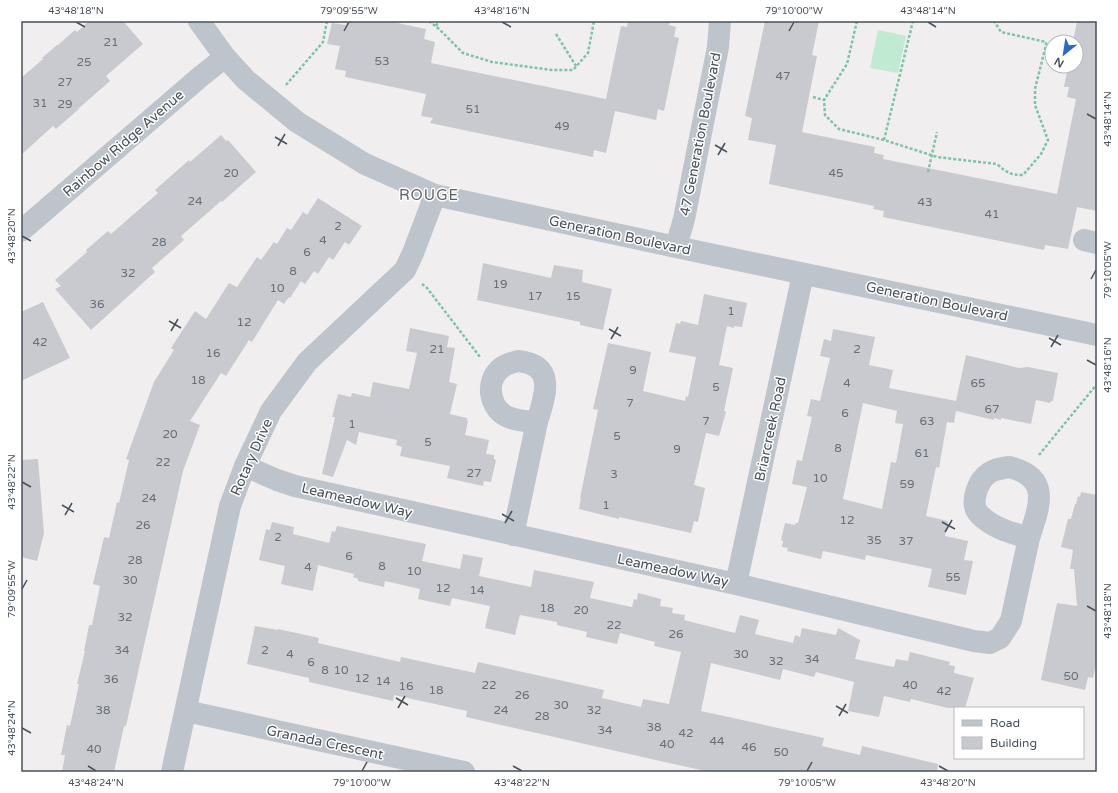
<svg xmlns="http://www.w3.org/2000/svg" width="1118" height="793" font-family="'Varela Round',sans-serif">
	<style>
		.green { fill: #c1ead3 }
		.building { fill: #c9cad0; fill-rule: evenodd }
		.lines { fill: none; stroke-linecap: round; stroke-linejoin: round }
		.path { stroke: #7cc4a5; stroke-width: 2.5; stroke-dasharray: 3 2; stroke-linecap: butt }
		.minor { stroke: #bec4cc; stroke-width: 22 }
		.ticks { fill: none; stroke: #485059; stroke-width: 1.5 }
		.labels { text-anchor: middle; stroke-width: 3; stroke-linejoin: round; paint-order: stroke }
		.number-label { font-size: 12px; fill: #686e77 }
		.street-label { font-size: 14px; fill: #485059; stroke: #fff }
		.neighbourhood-label { font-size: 15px; letter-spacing: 1px; fill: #5b5e62; stroke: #fff }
		.neatline { fill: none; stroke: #485059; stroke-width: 1.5 }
		.ticks-label { font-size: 10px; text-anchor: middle; fill: #485059 }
	</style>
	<rect width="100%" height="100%" fill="#f0eeee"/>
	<path class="green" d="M878,30L906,36L898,73L870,68Z"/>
	<path class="building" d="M89,21H123L143,44L106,76L110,81L78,109H79L56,129L53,126L21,155V78L43,59L42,58L57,45H58L75,30L77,32Z
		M347,21H388L426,29L424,39L435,42L431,63L606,99L621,26L627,27L628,21H670L669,25L676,27L674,37L679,38L664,111L658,109L656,120L615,111L606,153L594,150L593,157L430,123L433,118L421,116L426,94L345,77L346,71L335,69L340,46L327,44L332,23L346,25Z
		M765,21H819L812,55L817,56L802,132L875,147L874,153L884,155L883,159L1057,194L1076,99L1067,97L1069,87H1064L1068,66H1076V42H1073L1077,21H1097V211L1077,207L1068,249L1045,245L1044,250L883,217L884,211L873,209L874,206L769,184L776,145L748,140L752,118L745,116Z
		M221,135L226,141L228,140L256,172L222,202L221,201L181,236L184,240L152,268L155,272L91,330L55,289L61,286L55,280L87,252L86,250L108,231L111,234L158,193L155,190L189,160L190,162Z
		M318,198L362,226L349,245L345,242L333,260L329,257L318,274L314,271L305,284L301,281L290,298L289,297L284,304L278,300L252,342L249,340L226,376L221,373L190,421L200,425L183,471L126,726H124L114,772H62L65,755H61L67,725L70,726L79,684H77L85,651H84L89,625H92L100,586L93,584L104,537L109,538L117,502L119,503L129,460L126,459L154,382L174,350L171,348L195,311L206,319L229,283L237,287L257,257L261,260L274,242L277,244L287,228L291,230L303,212L307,215Z
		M483,263L551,278L554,265L583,270L582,282L612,289L603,330L580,325V322L477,300Z
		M704,294L747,303L742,327L734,326V328L727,326L719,365L733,368L724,411L726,412L719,436L706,433L694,485L705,488L698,522L694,521L691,533L619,517V519L579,509L581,498H580L598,410L593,409L608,343L651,352L643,391L685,401L686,396L688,397L696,357L669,352L676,323L680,324L681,321L698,325Z
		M43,302L70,358L21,381V312Z
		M410,328L449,336L447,347L455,348L449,382L457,384L450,414L467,418V420L468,421L465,435L489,440L486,454L494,455V459L496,460L491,482L484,481L483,486L447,478L450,466L400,456L402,447L396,445L397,440L359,432L356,445L347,440L333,477L322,474L335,417H332L338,394L351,397L352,393L370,397L373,382L409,389L417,353L406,351Z
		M833,329L875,337L869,365L893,370L889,388L956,401L966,355L1019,368L1028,367L1058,373L1053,401H1051L1050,403L1036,400L1031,424L1001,418V420L994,418V420L956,411L954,423L947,422L939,468L936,467L926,516L948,521L945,536L968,541L964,560L973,561L966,595L928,587L932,569L866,555L865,560L823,551L821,559L787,551L788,548L782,547L783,541L781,540L785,523L795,525L796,523H798L807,487L792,484L797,460L802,461L812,417L807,416L811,399L820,401L830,358L820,356L824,339L831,341ZM863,403L897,411L895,423L903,424L896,463L891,462L882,509L843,499Z
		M38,459L44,533L37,561L21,557V460Z
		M1081,492L1097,495V658L1093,678L1088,677L1085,690L1041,680L1057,603L1077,606L1074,569H1070L1073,550L1061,547L1068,519H1071L1075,504H1076L1078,496L1080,497Z
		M272,522L294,527L293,534L329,543L332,531L335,532L337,526L426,544L422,561L460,569L463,554L483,558L479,576L531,587L534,570L594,582L590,598L632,607L634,599L637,600L638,593L661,599L660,606L673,608L672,613L685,615L684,620L735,633L740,615L759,620L755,634L793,643L795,635L800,637L802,628L836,635L838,628L860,640L855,659L894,667L896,659L908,661L910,652L950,662L949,665L955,666L954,673L974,678L965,708H948L911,699L910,702L884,696L879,717L848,711L854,682L816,672L814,677L783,669L780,680L711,663L701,711L824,738L822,746L860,755L862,746L938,764L937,772H710L660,761L466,717L467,711L394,695L393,701L309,682V678L247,664L255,626L278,630V629L319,638L318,643L400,662L401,657L475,673L478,662L604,690L602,698L641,707L643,699L669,704L681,652L654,646L655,642L620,633L617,644L586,637L587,632L557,625V622L520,615L515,635L485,628L490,606L452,598L450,606L418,599L420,589L385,581L384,587L358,581V579L353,577L354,574L318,565L313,591L281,584L285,566L259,560L266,529L270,530Z"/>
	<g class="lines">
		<path class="path" d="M429,21L439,29L463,53L492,62L552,70H573L588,53L594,21
			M857,21L847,64L824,100L825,115L839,129L884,140L937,157L997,164C1006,172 1010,175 1023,175L1041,154L1048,140L1035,105V89L1046,45V42L1001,32L994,21
			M436,26L439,21
			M556,34L576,66
			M1044,53L1052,55
			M286,85L323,42L327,21
			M813,97L824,100
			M884,140L913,21
			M928,172L937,132
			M422,284L427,288L480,357
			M1039,455L1097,384"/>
		<path class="minor" d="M199,21L225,57L246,80L297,122L365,164L435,195L676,247L1097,335
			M21,231L200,77L225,57
			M1084,240L1097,243
			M676,247L684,219L718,47L720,21
			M518,361C557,365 545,396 537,422C527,421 515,421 506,416C489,407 485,381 501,368C506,364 511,363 518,361Z
			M245,466L277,480L295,486L736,584L974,641L990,643L1000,638L1011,621L1029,538
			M1009,467C1052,477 1039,507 1029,538C1012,533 992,528 979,514C969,503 978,480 989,473C995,469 1002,468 1009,467Z
			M513,535L537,422
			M736,584L803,274
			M186,711L464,772
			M172,772L230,506L245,466L271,411L307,362L405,270L413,253L435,195"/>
	</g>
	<path class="ticks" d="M76,22L85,27M502,22L511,27M928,22L936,27M344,31L349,22M789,31L794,22M1087,114L1096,119M275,137L287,144M715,145L727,152M278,146L285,134M718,155L725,143M22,236L31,241M1091,279L1096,270M169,321L181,328M609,329L621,336M171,331L178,319M1049,338L1061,345M611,339L618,327M1051,347L1058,335M1087,360L1096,365M22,482L31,487M62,505L74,512M502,514L514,521M65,515L72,503M942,522L955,529M505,523L512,511M945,532L952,520M22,589L27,580M1087,606L1096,611M396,698L408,705M836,706L848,713M398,708L405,696M839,716L846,704M22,728L31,733M88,766L96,771M513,766L522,771M939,766L948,771M362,771L367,762M807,771L812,762"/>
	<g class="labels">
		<g class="number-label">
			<text x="111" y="46">21</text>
			<text x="382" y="65">53</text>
			<text x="84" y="66">25</text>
			<text x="783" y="80">47</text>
			<text x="65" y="86">27</text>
			<text x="40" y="107">31</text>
			<text x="65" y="108">29</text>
			<text x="473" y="113">51</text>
			<text x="562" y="130">49</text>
			<text x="231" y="177">20</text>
			<text x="836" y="177">45</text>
			<text x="195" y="205">24</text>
			<text x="925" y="206">43</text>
			<text x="992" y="218">41</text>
			<text x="338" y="230">2</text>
			<text x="323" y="244">4</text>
			<text x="159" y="246">28</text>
			<text x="307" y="256">6</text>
			<text x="293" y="275">8</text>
			<text x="128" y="277">32</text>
			<text x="500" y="288">19</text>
			<text x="277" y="292">10</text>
			<text x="535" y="300">17</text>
			<text x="573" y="300">15</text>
			<text x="97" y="308">36</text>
			<text x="731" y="315">1</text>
			<text x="244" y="326">12</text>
			<text x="40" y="346">42</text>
			<text x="437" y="353">21</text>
			<text x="857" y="353">2</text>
			<text x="213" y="357">16</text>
			<text x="633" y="374">9</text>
			<text x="198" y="384">18</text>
			<text x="847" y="387">4</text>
			<text x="978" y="387">65</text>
			<text x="716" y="391">5</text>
			<text x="630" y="407">7</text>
			<text x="992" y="413">67</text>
			<text x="845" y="417">6</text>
			<text x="706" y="425">7</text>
			<text x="927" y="425">63</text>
			<text x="352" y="428">1</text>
			<text x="170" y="438">20</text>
			<text x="617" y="440">5</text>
			<text x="428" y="446">5</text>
			<text x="838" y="452">8</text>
			<text x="677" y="453">9</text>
			<text x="922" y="457">61</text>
			<text x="163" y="466">22</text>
			<text x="474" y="477">27</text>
			<text x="614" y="478">3</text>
			<text x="820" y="482">10</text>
			<text x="907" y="488">59</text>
			<text x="149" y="502">24</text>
			<text x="606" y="509">1</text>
			<text x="847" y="524">12</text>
			<text x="143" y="529">26</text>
			<text x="278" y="541">2</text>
			<text x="874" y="544">35</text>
			<text x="906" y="545">37</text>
			<text x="349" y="560">6</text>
			<text x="135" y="564">28</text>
			<text x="382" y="570">8</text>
			<text x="308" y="571">4</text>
			<text x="414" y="575">10</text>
			<text x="953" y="581">55</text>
			<text x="130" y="584">30</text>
			<text x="443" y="592">12</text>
			<text x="477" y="594">14</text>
			<text x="547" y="612">18</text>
			<text x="581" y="614">20</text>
			<text x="125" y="621">32</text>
			<text x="614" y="629">22</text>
			<text x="676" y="638">26</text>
			<text x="122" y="654">34</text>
			<text x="265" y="654">2</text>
			<text x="290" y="658">4</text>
			<text x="741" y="658">30</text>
			<text x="812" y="663">34</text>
			<text x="776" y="665">32</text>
			<text x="311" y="666">6</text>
			<text x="325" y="674">8</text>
			<text x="341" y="674">10</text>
			<text x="1071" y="680">50</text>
			<text x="362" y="682">12</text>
			<text x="111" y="683">36</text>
			<text x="383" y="685">14</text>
			<text x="489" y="689">22</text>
			<text x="910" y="689">40</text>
			<text x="406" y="690">16</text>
			<text x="436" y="694">18</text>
			<text x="944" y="695">42</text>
			<text x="522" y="699">26</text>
			<text x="561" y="709">30</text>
			<text x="103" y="714">38</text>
			<text x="501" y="714">24</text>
			<text x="594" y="714">32</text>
			<text x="542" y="720">28</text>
			<text x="654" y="731">38</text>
			<text x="605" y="734">34</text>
			<text x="686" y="737">42</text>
			<text x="717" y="745">44</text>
			<text x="667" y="748">40</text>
			<text x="749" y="751">46</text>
			<text x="94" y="753">40</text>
			<text x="781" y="756">50</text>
		</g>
		<g class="street-label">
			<text transform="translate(700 134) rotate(-79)" y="5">47 Generation Boulevard</text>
			<text transform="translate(123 143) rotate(-41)" y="5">Rainbow Ridge Avenue</text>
			<text transform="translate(620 235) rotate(12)" y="5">Generation Boulevard</text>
			<text transform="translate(937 301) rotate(12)" y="5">Generation Boulevard</text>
			<text transform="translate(770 429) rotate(-78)" y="5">Briarcreek Road</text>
			<text transform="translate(251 457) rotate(-66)" y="5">Rotary Drive</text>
			<text transform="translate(357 500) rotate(13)" y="5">Leameadow Way</text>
			<text transform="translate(673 570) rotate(12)" y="5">Leameadow Way</text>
			<text transform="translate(325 742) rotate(12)" y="5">Granada Crescent</text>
		</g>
		<g class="neighbourhood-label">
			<text x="429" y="200">ROUGE</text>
		</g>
	</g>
	<rect width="1118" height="793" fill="none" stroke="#ffffff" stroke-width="44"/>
	<rect x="954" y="707" width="130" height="52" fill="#ffffff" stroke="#b6b9bd"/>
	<rect x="962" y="720" width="20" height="6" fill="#bec4cc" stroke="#b6b9bd"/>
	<text x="990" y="727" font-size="12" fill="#485059">Road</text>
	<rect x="962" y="737" width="20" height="12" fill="#c9cad0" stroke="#b6b9bd"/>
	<text x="990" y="747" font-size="12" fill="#485059">Building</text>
	<g transform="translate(1064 54) rotate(210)"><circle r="19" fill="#ffffff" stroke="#b6b9bd"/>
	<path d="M0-3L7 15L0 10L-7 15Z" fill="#2c69cd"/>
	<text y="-6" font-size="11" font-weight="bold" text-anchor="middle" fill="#485059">N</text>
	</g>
	<rect x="22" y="22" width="1074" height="749" class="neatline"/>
	<g class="ticks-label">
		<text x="76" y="14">43°48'18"N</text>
		<text x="349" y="14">79°09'55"W</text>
		<text x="502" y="14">43°48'16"N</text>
		<text x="794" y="14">79°10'00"W</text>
		<text x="928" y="14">43°48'14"N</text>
		<text transform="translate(1107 119) rotate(-90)" y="4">43°48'14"N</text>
		<text transform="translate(11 236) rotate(-90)" y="4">43°48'20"N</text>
		<text transform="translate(1107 270) rotate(-90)" y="4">79°10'05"W</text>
		<text transform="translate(1107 365) rotate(-90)" y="4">43°48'16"N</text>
		<text transform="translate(11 482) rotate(-90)" y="4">43°48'22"N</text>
		<text transform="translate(11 589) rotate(-90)" y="4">79°09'55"W</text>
		<text transform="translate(1107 611) rotate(-90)" y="4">43°48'18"N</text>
		<text transform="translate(11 728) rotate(-90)" y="4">43°48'24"N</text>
		<text x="96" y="786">43°48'24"N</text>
		<text x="362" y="786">79°10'00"W</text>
		<text x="522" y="786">43°48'22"N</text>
		<text x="807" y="786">79°10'05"W</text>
		<text x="948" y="786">43°48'20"N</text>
	</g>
</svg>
